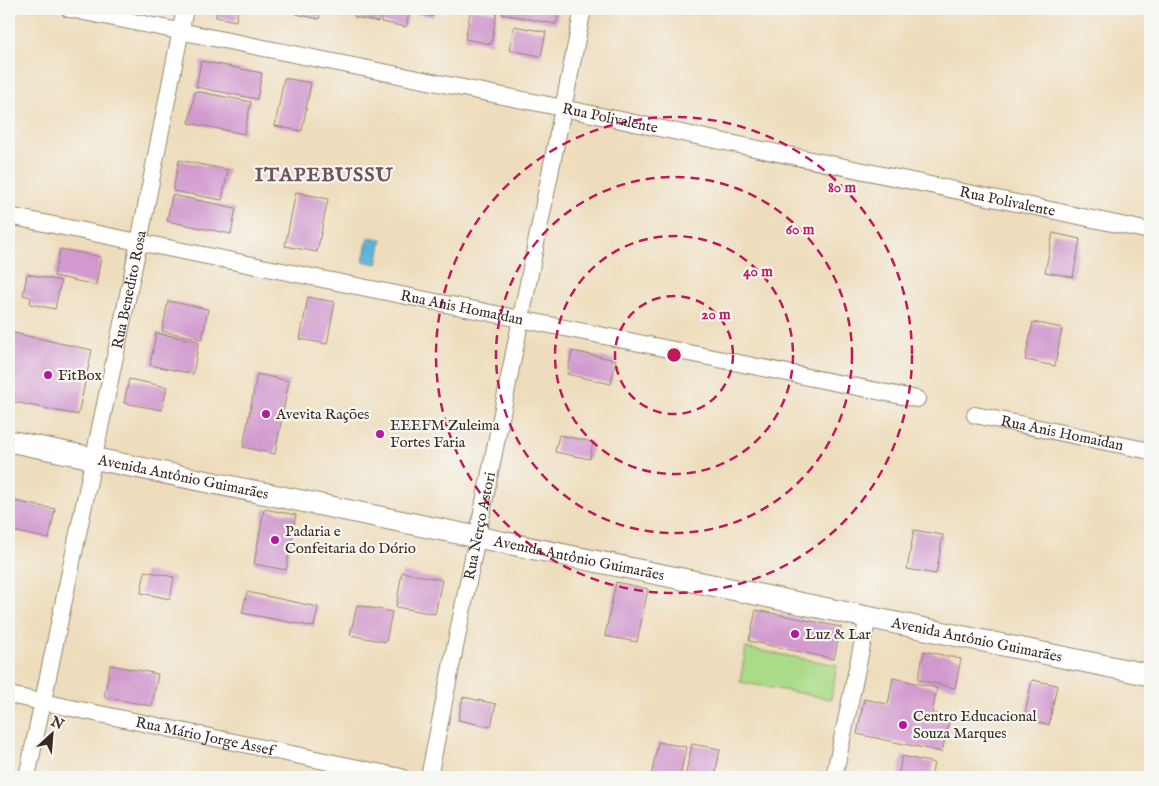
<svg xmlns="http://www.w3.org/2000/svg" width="1159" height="786" font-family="'IM FELL English',serif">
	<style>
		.green { fill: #aadb89; stroke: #728254 }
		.water { fill: #5ab2d7; stroke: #4a6e7a }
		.building { fill: #d199ce }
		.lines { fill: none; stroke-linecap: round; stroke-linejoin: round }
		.minor-casing { stroke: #94846d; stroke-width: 18 }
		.tertiary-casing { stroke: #94846d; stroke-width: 23 }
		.minor { stroke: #fff; stroke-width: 16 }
		.tertiary { stroke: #fff; stroke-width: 21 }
		.ring { fill: none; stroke: #c2185b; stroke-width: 2.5; stroke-dasharray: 9 6 }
		.poi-dot { fill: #b5179e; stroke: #f6f6f2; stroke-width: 2 }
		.labels { text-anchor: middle; stroke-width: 4.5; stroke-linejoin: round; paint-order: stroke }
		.street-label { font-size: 15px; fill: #3b2a1e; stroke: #f6f6f2 }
		.poi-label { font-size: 15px; fill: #3b2a1e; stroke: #f6f6f2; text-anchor: start }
		.district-label { font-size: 20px; font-weight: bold; letter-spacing: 1px; fill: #70515c; stroke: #f6f6f2 }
		.centre { fill: #c2185b; stroke: #f6f6f2; stroke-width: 2.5 }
		.ring-label { font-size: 15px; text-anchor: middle; font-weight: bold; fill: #c2185b; stroke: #f6f6f2; stroke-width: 4.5; stroke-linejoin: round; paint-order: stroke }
	</style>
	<rect width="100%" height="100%" fill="#f6f6f2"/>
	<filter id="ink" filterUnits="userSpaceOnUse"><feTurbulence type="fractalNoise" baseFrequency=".02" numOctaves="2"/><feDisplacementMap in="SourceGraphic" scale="10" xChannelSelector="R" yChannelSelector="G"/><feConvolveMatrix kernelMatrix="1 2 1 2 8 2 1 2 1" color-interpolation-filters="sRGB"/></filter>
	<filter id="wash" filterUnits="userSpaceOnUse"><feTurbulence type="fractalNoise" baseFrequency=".0096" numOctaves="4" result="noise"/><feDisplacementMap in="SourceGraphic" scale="20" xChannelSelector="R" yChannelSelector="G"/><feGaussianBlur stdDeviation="1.12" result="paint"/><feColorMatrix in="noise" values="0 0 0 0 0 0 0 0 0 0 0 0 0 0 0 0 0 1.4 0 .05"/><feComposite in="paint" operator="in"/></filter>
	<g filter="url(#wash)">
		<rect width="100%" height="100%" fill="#eeddbc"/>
		<path class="green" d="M746,648L837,665L831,699L740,682Z"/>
		<path class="water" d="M368,237L382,239L377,264L363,261Z"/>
		<g id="blocks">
			<path class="building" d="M217,9H238L236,21L216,17Z
				M297,9H321L319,19L296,14Z
				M355,9H381L378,22L354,17Z
				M384,9H410L406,27L381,22Z
				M413,9H435L433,17L412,13Z
				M471,9L497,12L491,44L465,39Z
				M503,9H560L556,24L502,14Z
				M514,26L546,32L541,56L509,50Z
				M201,61L262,73L257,99L196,87Z
				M284,78L311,83L302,131L275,126Z
				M195,91L251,102L244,134L189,123Z
				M179,160L228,170L222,200L173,191Z
				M296,192L328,199L317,252L285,246Z
				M172,195L236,208L231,234L167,221Z
				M1053,233L1080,239L1073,277L1045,272Z
				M60,249L101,257L96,285L54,276Z
				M27,274L61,281L55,309L30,304L31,297L23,295Z
				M308,297L335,302L327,344L300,339Z
				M168,301L208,309L202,339L162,331Z
				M1033,322L1062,328L1055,366L1025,360Z
				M9,332L92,350L78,415L9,401Z
				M156,333L199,341L193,374L150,365Z
				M572,351L616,360L611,384L567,374Z
				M257,374L289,381L275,454L243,447Z
				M129,379L167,387L162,410L124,403Z
				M559,435L593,442L590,459L555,452Z
				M9,500L55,509L49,539L9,530Z
				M264,509L296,515L286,570L254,564Z
				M914,530L943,535L936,574L907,569Z
				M145,571L174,577L170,599L141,593Z
				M402,572L442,580L435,614L396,607Z
				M616,582L648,589L637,642L605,636Z
				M247,592L318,607L314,627L242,613Z
				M357,605L392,612L386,642L350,635Z
				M756,610L841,627L834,659L749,641Z
				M924,651L961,659L955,688L918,680Z
				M110,665L158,674L152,706L104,697Z
				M893,678L937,688L932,713L950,717L942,752L857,734L864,699L888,704Z
				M1032,680L1057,685L1049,725L1024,719Z
				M463,697L496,704L491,727L458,720Z
				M658,742L686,747L680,777H651Z
				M692,744L720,749L715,777H685Z
				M902,756L934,763L931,777H898Z"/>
		</g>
	</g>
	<g filter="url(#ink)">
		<use href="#blocks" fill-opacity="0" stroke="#94846d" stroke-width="1"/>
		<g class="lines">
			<defs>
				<g id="minor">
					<path id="s1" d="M69,9L563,108L1150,231"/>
					<path id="s2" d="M9,216L917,399"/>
					<path id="s3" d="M975,415L1150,451"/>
					<path id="s4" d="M9,695L401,777"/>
					<path id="s5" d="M27,777L139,242L185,9"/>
					<path id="s6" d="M429,777L583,9"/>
					<path d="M834,777L868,617"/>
				</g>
				<g id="tertiary">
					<path id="s7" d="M9,441L1150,675"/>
				</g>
			</defs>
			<use href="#minor" class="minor-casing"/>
			<use href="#tertiary" class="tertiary-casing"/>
			<use href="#minor" class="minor"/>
			<use href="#tertiary" class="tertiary"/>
		</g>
	</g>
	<g class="ring">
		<circle cx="674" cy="355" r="59"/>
		<circle cx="674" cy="355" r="119"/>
		<circle cx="674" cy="355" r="178"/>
		<circle cx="674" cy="355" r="238"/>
	</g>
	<g class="poi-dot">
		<circle cx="48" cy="375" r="5"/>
		<circle cx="266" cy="414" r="5"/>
		<circle cx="380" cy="434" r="5"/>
		<circle cx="275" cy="540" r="5"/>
		<circle cx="795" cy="634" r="5"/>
		<circle cx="903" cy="725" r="5"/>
	</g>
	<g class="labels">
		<g class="street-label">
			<text dy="5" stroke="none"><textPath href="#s1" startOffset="552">Rua Polivalente</textPath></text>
			<text dy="5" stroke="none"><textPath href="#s1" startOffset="958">Rua Polivalente</textPath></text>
			<text dy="5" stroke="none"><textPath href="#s5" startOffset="498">Rua Benedito Rosa</textPath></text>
			<text dy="5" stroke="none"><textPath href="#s2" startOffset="462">Rua Anis Homaidan</textPath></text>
			<text dy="5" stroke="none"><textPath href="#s3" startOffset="89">Rua Anis Homaidan</textPath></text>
			<text dy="5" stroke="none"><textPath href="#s7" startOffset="178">Avenida Antônio Guimarães</textPath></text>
			<text dy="5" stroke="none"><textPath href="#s6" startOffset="256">Rua Nerço Astori</textPath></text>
			<text dy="5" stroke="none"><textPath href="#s7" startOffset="582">Avenida Antônio Guimarães</textPath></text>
			<text dy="5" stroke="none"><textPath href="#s7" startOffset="988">Avenida Antônio Guimarães</textPath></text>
			<text dy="5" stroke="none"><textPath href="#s4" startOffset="200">Rua Mário Jorge Assef</textPath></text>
		</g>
		<g class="poi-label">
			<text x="58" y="380">FitBox</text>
			<text x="276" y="419">Avevita Rações</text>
			<text x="390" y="430">EEEFM Zuleima<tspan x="390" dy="17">Fortes Faria</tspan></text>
			<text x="285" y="536">Padaria e<tspan x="285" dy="17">Confeitaria do Dório</tspan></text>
			<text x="805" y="639">Luz &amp; Lar</text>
			<text x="913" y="721">Centro Educacional<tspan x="913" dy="17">Souza Marques</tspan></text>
		</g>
		<g class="district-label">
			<text x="324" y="181">ITAPEBUSSU</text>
		</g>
	</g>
	<circle cx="674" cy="355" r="8" class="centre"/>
	<g class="ring-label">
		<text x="842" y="192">80 m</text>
		<text x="800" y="234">60 m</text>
		<text x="758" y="276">40 m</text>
		<text x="716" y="319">20 m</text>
	</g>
	<rect width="1159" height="786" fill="none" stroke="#f6f6f2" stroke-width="30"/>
	<g transform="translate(52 734) rotate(26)" stroke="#f6f6f2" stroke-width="4" paint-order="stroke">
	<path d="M0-4L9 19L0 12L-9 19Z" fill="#3b2a1e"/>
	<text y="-8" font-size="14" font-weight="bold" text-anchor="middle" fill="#3b2a1e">N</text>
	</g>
</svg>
